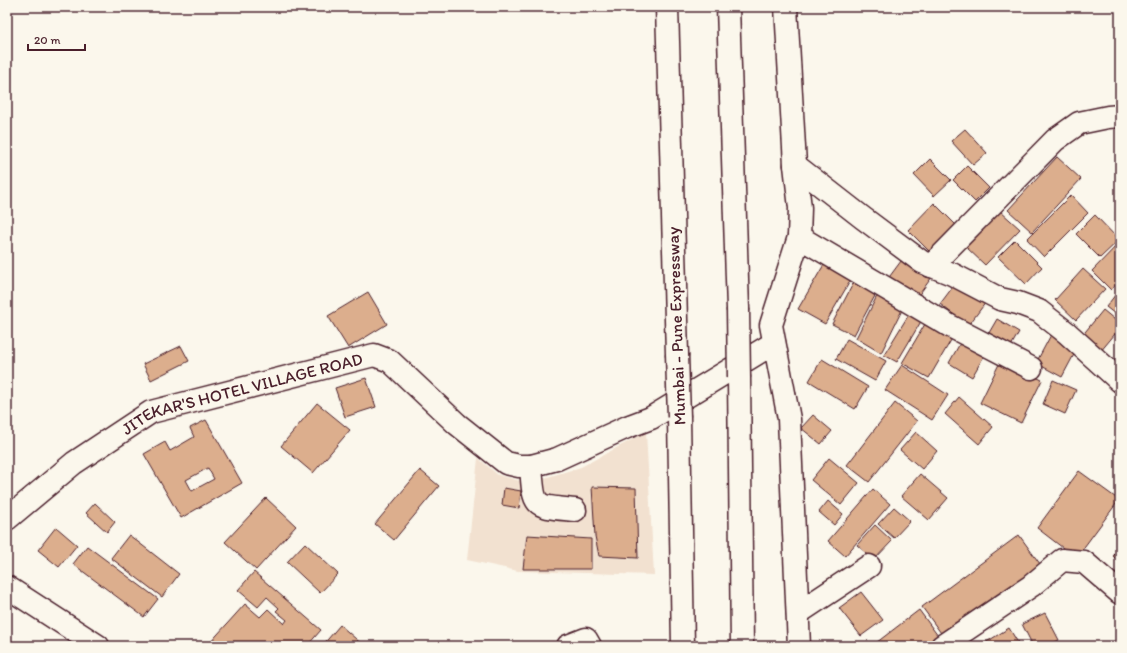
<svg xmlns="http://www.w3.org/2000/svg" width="1127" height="653" font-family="Itim,sans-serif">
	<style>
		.built { fill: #f2e1d0 }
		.building { fill: #dcae8d; stroke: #4a1f2b; fill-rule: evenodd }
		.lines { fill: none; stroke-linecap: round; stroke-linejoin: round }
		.minor-casing { stroke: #4a1f2b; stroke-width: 25 }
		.major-casing { stroke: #4a1f2b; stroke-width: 25 }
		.highway-casing { stroke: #4a1f2b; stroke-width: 25 }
		.minor { stroke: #fbf7ec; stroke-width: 22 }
		.major { stroke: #fbf7ec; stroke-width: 22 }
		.highway { stroke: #fbf7ec; stroke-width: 22 }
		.highway-bridge-casing { stroke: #4a1f2b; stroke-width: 25; stroke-linecap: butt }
		.highway-bridge { stroke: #fbf7ec; stroke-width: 22 }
		.labels { text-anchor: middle; stroke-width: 3.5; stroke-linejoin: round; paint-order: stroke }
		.street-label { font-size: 17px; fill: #4a1f2b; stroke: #fbf7ec }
	</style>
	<rect width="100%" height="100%" fill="#fbf7ec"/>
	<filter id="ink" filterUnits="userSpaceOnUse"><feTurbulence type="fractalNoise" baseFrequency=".025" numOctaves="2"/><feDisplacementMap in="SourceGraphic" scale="8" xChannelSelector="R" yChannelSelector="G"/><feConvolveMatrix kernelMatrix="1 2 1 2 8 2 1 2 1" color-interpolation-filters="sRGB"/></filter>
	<g filter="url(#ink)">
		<path class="built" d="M646,432L654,575L518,571L467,560L478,458L498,475L528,483L581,467Z"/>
		<path class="building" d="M965,129L987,153L973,165L951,141Z
			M1057,157L1081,179L1032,232L1008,210Z
			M930,159L951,180L934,196L914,175Z
			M967,166L989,188L975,202L953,180Z
			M1071,195L1088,213L1044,257L1027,239Z
			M934,203L957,226L931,253L908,230Z
			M1000,211L1020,229L985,265L966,247Z
			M1095,215L1119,240L1100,258L1076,234Z
			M1015,240L1042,267L1026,284L998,257Z
			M1120,242V280L1111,290L1092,271Z
			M829,256L856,271L825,324L798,309Z
			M904,257L932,277L915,300L887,280Z
			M1083,269L1105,289L1076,320L1055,300Z
			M855,280L877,292L854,335L832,324Z
			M958,280L986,302L968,326L940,304Z
			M880,290L904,306L881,353L856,338Z
			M1119,290L1120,291V318L1106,307Z
			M368,292L387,324L348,348L328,316Z
			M1103,310L1120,324V328L1100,352L1081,337Z
			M911,311L923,318L897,362L884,355Z
			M928,319L954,335L929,378L902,363Z
			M997,319L1019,332L1011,346L1000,339L997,344L986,338Z
			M1052,333L1078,347L1062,377L1036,363Z
			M963,338L987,351L972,377L949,363Z
			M847,339L886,361L875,381L836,359Z
			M181,346L189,361L151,380L143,364Z
			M822,359L868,387L855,409L809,381Z
			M1001,360L1042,380L1021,423L980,403Z
			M902,365L948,395L932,420L885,390Z
			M366,378L376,407L345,417L335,388Z
			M1053,380L1076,390L1065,414L1043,404Z
			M959,397L993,427L979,444L945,414Z
			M317,403L350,430L313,473L281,446Z
			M895,403L917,421L869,482L847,465Z
			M813,415L832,431L821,444L801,428Z
			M206,420L242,483L181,518L144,454L165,442L170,451L194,437L190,428ZM208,468L214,479L192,491L186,480Z
			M916,432L937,451L922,469L900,450Z
			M829,458L859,483L841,505L811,480Z
			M420,470L439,486L394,540L375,524Z
			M1079,471L1119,500L1076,558L1037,528Z
			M920,474L948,498L929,520L901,496Z
			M592,487L636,488L638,558L599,556L595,536Z
			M504,488L521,491L519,508L502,505Z
			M873,489L890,504L845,556L828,541Z
			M266,498L296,526L256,570L225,542Z
			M828,501L843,514L834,525L819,512Z
			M95,503L115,522L107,532L86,513Z
			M894,507L910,521L894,538L878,524Z
			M875,525L892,541L874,560L857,545Z
			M56,527L77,545L59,567L38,550Z
			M129,535L179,574L162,597L111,558Z
			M527,535L591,539V569H523Z
			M1019,535L1043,568L946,640L922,607Z
			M305,543L338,574L320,593L287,562Z
			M87,546L158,599L144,617L73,564Z
			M1120,549V563L1113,556Z
			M254,572L321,630L307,646L208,645L245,604L260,617L268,609L284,624L287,620L276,611L279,608L267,597L258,607L238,590Z
			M861,592L883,620L861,636L839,608Z
			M919,610L938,636L924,646H872Z
			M1045,613L1059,640L1047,646H1033L1022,624Z
			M340,625L364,646H322Z
			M1009,628L1020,646H980Z
			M1120,634V646H1113Z"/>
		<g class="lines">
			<defs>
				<g id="minor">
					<path d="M786,7L795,165L800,208L799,237L771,325L789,419L799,646"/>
					<path d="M795,165L863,218L922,262L952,274L1000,299L1018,303L1039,311L1067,333L1120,381"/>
					<path d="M799,237L950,326L1031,368"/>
					<path d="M931,266L1055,140L1079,123L1108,117L1120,116"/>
					<path d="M531,466C534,509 533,506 575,510"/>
					<path id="s1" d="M7,519L74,463L151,412L374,355L390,361L457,424L506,463L519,466H531L557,459L627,427L651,418L774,343"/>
					<path d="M798,613L869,566"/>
					<path d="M568,646L586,639L590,646"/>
					<path d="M942,646L1031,586L1062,560L1084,562L1120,593"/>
				</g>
				<path id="major" d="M7,587L98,646"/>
				<path id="highway" d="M667,7L677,354
					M728,7L738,309
					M739,378L742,646
					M679,417L683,646"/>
			</defs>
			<use href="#minor" class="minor-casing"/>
			<use href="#major" class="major-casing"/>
			<use href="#highway" class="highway-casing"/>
			<use href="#minor" class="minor"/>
			<use href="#major" class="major"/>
			<use href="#highway" class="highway"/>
			<defs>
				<path id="highway-bridge" d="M738,309L739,378
					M677,354L679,417"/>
			</defs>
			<use href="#highway-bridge" class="highway-bridge-casing"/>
			<use href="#highway-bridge" class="highway-bridge"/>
		</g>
	</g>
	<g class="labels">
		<g class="street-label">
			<text transform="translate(676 326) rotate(-92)" y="6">Mumbai - Pune Expressway</text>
			<text dy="6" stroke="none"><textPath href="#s1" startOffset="272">JITEKAR'S HOTEL VILLAGE ROAD</textPath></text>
		</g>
	</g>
	<rect width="1127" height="653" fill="none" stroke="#fbf7ec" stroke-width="24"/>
	<rect x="12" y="12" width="1103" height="629" fill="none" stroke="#4a1f2b" stroke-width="1.5" filter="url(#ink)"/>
	<path d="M28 44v6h57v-6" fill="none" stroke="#4a1f2b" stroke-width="2"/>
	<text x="34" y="44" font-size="12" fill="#4a1f2b" stroke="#fbf7ec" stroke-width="3" paint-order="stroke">20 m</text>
</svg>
